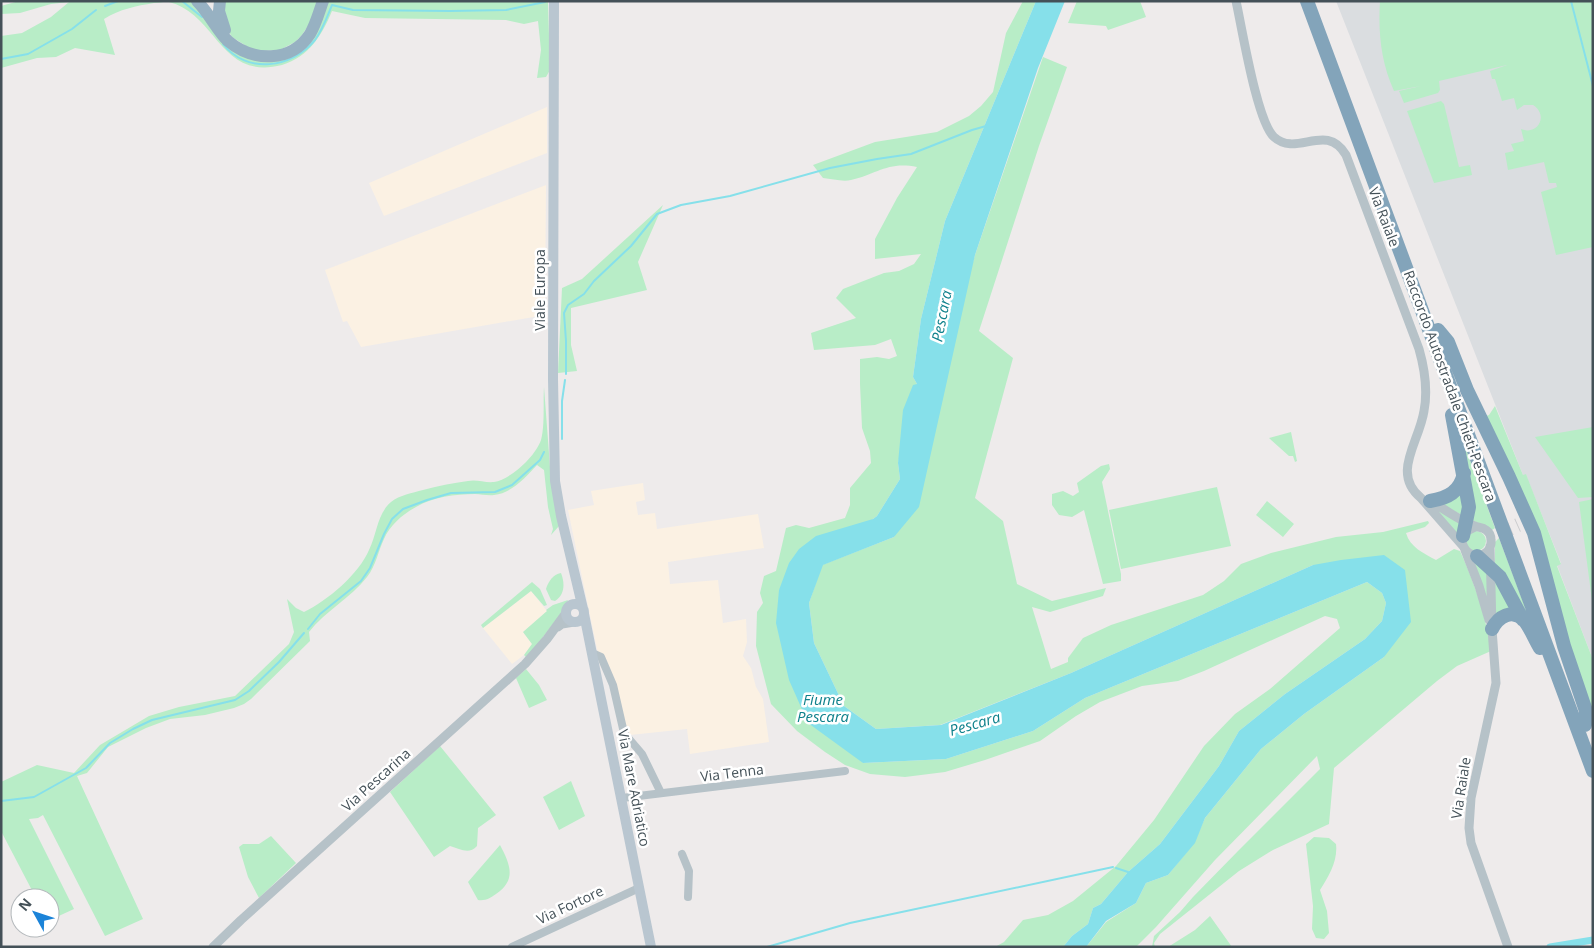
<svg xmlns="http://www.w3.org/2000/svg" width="1594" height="948" font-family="'Open Sans',sans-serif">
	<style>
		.commercial { fill: #fbf1e3 }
		.airport { fill: #dadde0 }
		.green { fill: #b8edc7 }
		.water { fill: #86e0ea }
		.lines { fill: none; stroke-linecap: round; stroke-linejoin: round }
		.stream { stroke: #86e0ea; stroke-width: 2 }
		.canal { stroke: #86e0ea; stroke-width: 7 }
		.motorway-tunnel { stroke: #ccccce; stroke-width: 14; stroke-dasharray: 14 7; stroke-linecap: butt }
		.minor { stroke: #b6c2c8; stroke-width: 8 }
		.tertiary { stroke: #b6c2c8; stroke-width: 9 }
		.secondary { stroke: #b9c6d0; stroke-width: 10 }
		.trunk { stroke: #97b1c2; stroke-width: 12 }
		.motorway { stroke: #83a4ba; stroke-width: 14 }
		.labels { text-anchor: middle; stroke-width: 5; stroke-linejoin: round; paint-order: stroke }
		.street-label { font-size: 14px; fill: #445158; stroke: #fff }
		.water-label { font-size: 15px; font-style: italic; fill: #0e808b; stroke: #fff }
	</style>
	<rect width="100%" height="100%" fill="#eeebeb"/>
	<path class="commercial" d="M547,107V153L384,216L369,183Z
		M546,185L545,315L361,347L347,321L343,322L325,270Z
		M643,483L645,500L636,502L638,515L655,513L657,529L758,514L764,548L668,562L670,584L718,580L723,623L746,619L747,642L743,656L751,668L756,687L763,699L769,742L690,754L687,729L630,735L597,649L568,510L594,505L591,491Z
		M531,591L547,611L523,632L532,644L524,655L512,664L483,628Z"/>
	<path class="airport" d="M1336,1H1593V660L1557,565L1561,563L1526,475H1523Z"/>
	<path class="green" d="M19,1H193L230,46L293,54L328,1H548L550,70L546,77L537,78L541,50L538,21L524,24L506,20L365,18L332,11C322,35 309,57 282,65C220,81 217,14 169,2C165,1 159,3 154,3C136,6 120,9 104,19L115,55L75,48L56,57L37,58L1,68V36L22,33L51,17L69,2L51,4L20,13L1,14V6Z
		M223,1H317L311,21L302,35L295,42L278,51L251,49L232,37L229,32Z
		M1023,1H1036L945,221L921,319L913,377L917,384L898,463L900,479L877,516L779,590L863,763L946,759L1033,731L1085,698L1367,582L1382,593L1386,603L1382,621L1365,639L1285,694L1239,731L1219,766L1160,844L1128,872L1101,904L1093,908L1088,924L1072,936L1063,947H995L1004,942L1023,920L1048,915L1073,901L1116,866L1154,820L1204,746L1235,714L1270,689L1340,628L1337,619L1325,616L1204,671L1178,681L1142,686L1100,702L1076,716L1040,741L985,760L945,772L905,777L870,774L845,765L825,752L797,731L771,704L756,646L757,612L763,603L760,593L764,576L776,571L786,528L796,525L809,528L845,518L850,505V488L871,463L870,451L862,428L860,384V359L877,357L889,359L897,356L891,339L875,345L814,350L811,333L856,318L836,298L843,289L884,273L899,271L914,264L921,254L875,259V239L897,198L917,167C888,161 877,174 851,180C843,182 832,179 823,178L813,165L875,142L937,132L969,116L981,106L993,92L1006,33Z
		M1077,1H1140L1146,17L1108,30L1106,26L1068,23Z
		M1380,1H1593V247L1556,255L1541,192L1557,187L1556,183H1549L1544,162L1508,170L1505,153L1514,151L1511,144L1524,141L1521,129C1538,136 1549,115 1533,105H1524L1517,110L1514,98L1502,101L1495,79H1492L1490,71L1507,65L1439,81L1440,90L1438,93L1404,103L1399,91L1421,86L1394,91C1381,62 1378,33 1380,1Z
		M1043,57L1067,67L1039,146L979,331L1013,358L975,498L1003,521L1017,584L1052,601L1106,588L1103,596L1050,612L1032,607L1051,669L1068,662V658L1083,638L1111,625L1203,595L1224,581L1241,564L1271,553L1336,537L1383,532L1428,521L1429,523L1425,527L1406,533C1410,547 1423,553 1436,560L1454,549L1460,551C1475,584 1486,616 1491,651L1457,666L1437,681L1334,768L1329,824L1273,850L1239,871L1160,934L1154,943L1155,947H1152L1154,936L1180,912L1193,897L1238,851L1320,769L1317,756L1215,860L1156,927L1136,947H1086L1106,922L1136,903L1146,883L1168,875L1194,843L1205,818L1261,749L1304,714L1384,657L1405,570L1313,565L1071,673L940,725L876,729L844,706L814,643L809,603L822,565L894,537L975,255Z
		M1441,101L1444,104L1459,167L1470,165L1472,175L1434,183L1407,111Z
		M663,205L638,262L647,290L571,308V345L577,371L558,373L562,288L582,279Z
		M544,387L551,480L559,526L551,535L553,529L548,507L544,470L537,465C526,477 512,493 494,495C488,496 481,494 475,494C455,494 433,497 416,507C403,514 390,525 384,539C378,551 376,566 367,577C351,598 325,611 309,632L310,641L251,699L244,704L234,708L205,715L170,719L146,728L108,747L87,773L77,776L143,919L105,936L43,815L38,818L29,819L74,909L50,920V898H36L1,831V782L37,765L74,773L100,745L149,716L179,707L235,696L289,644L294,632L287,599L296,608L304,612C327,601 359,574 369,550C377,534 377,514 391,502C400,495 412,493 423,490C437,486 453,483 468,481C476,479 485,483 494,482C511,479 535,457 541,440C545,426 543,402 544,387Z
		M1495,406L1523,475L1526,474L1561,564L1557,566L1593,660V721L1486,416L1489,415Z
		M1593,427V497L1578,498L1535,437Z
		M1291,432L1297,461L1295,462L1293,456H1289L1269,438Z
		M1463,441L1495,528L1492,530L1472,520Z
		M1109,464L1110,469L1102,482L1121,574V581L1103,584L1084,510L1072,517L1059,515L1052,505V494L1063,491L1073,496L1079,492L1077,483L1101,466Z
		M1217,487L1231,546L1121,569L1109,510Z
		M1461,489L1466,517L1438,503Z
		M1593,499V608L1579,502Z
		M1267,501L1294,524L1283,537L1256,515Z
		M1430,504L1463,524L1458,538Z
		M1466 541a10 10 0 1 1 20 0a10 10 0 1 1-20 0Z
		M1499,538L1534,631L1495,568V542Z
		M1469,557L1488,570L1489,609Z
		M561,573C565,583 565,595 555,601L551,600L546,589C548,582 553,574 561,573Z
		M1495,575L1517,614L1495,619Z
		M532,582L540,589L547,605L544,606L531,591L483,628L481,625Z
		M568,600L559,616L527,658L524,655L532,644L523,632L547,611L546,610L553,605Z
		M526,669L539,685L547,700L529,708L516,678Z
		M440,746L496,815L478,828L477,846C469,855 460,849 450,846L434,857L390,792Z
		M571,781L585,816L559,830L543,797Z
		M271,836L296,863L259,898L248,877L239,847L243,844H259Z
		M1314,837L1329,838L1336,844C1338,861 1329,876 1320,890L1327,911L1329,933L1324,939L1316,938L1312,929L1313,906L1306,844Z
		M500,845C510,864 517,880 496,894C490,898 486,901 478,900L468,882Z
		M1210,916L1232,947H1168L1195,930Z"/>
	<path class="water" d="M1036,1H1065L1038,68L975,255L919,507L894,537L823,565L809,603L814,643L844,706L876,729L941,725L1071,673L1313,565L1341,560L1384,555L1405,570L1411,622L1384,657L1304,714L1261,749L1205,818L1195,843L1168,875L1146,883L1136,903L1106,921L1086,947H1063L1072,936L1088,924L1093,908L1101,904L1128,872L1160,844L1219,766L1239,731L1285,694L1365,639L1382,621L1386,603L1382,593L1367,582L1085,698L1033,731L946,759L863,763L808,723L789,680L776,623L779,590L789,563L799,549L816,536L873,519L877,516L900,479L898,463L903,410L913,385L917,384L913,377L921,319L945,221Z"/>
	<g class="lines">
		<path class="stream" d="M182,1L202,17
			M1571,1L1593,86
			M105,6L118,1
			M223,44C247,75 292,68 315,40C323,29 327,17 332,5L353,10L450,11L506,10L545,2
			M1,59L28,54L72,29L96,10
			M566,374V341L564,313L568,305L584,294L594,281L631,246L657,214L681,205L730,196L830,168L877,159L911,154L972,130L986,126
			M562,439V401L565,380
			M308,629L320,614L361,581L370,568L384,534L392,519L403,509L427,500L451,493L495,492L512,485L540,460L544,452
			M1,801L34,797L86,768L110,743L133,729L152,720L235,700L249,691L279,662L304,633
			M1116,868L1128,872
			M767,947L850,923L1113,867"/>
		<path class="canal" d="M1550,947L1593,940"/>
		<path class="motorway-tunnel" d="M1498,534L1518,525"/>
		<path class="minor" d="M592,653L601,657L613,685L624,733L642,754L661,793
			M622,798L845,771
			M682,854L689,871L688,897
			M512,947L639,888"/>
		<path class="tertiary" d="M1236,1C1242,28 1257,122 1274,137C1297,158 1326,121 1346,155L1419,349C1425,370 1428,390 1424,411C1419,443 1391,473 1421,498L1463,546
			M1431,501C1444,509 1460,521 1475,526C1479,528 1482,527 1486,530C1489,532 1491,536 1491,540C1493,559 1465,562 1462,541L1467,531L1475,527
			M1490,546L1492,629L1496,683L1471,798L1469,828L1471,843L1508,947
			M1465,550L1479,586L1489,620
			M558,627L562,624L574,622
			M213,947L241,920L525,664L547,639L566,613"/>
		<path class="secondary" d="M554,1L553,379L555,481L561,516L583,609
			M566 613a9 9 0 1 1 18 0a9 9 0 1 1-18 0Z
			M584,614L651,947"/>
		<path class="trunk" d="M197,1C209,13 218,32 228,41C253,62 291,63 310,34C316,24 319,12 323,1
			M220,1L219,11L225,30"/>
		<path class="motorway" d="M1307,1L1593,771
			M1438,330L1448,342L1467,390L1509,477L1534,533L1564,646L1586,711L1585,725
			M1452,415L1469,507L1463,536
			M1430,501C1448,498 1460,492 1464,473
			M1477,556L1500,577L1523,620
			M1492,629C1498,617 1512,608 1524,620C1530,627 1535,640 1540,648"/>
	</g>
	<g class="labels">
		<g class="street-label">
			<text transform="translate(1384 217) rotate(69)" y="5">Via Raiale</text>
			<text transform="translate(540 290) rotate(-90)" y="5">Viale Europa</text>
			<text transform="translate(1450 386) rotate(70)" y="5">Raccordo Autostradale Chieti-Pescara</text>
			<text transform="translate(732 773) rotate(-7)" y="5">Via Tenna</text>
			<text transform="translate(376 780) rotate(-42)" y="5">Via Pescarina</text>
			<text transform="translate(634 788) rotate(79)" y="5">Via Mare Adriatico</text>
			<text transform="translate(1461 788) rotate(-81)" y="5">Via Raiale</text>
			<text transform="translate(570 905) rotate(-25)" y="5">Via Fortore</text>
		</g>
		<g class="water-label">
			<text transform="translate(942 316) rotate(-79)" y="5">Pescara</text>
			<text x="823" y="705">Fiume<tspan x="823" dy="17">Pescara</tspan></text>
			<text transform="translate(975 724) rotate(-16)" y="5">Pescara</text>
		</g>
	</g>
	<rect width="1594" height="948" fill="none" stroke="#445158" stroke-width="5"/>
	<g transform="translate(35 913) rotate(310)"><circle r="24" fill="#ffffff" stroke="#b4b9bc"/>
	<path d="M0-4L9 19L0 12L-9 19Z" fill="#1b83d8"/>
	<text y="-8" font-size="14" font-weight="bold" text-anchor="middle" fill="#445158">N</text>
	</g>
</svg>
